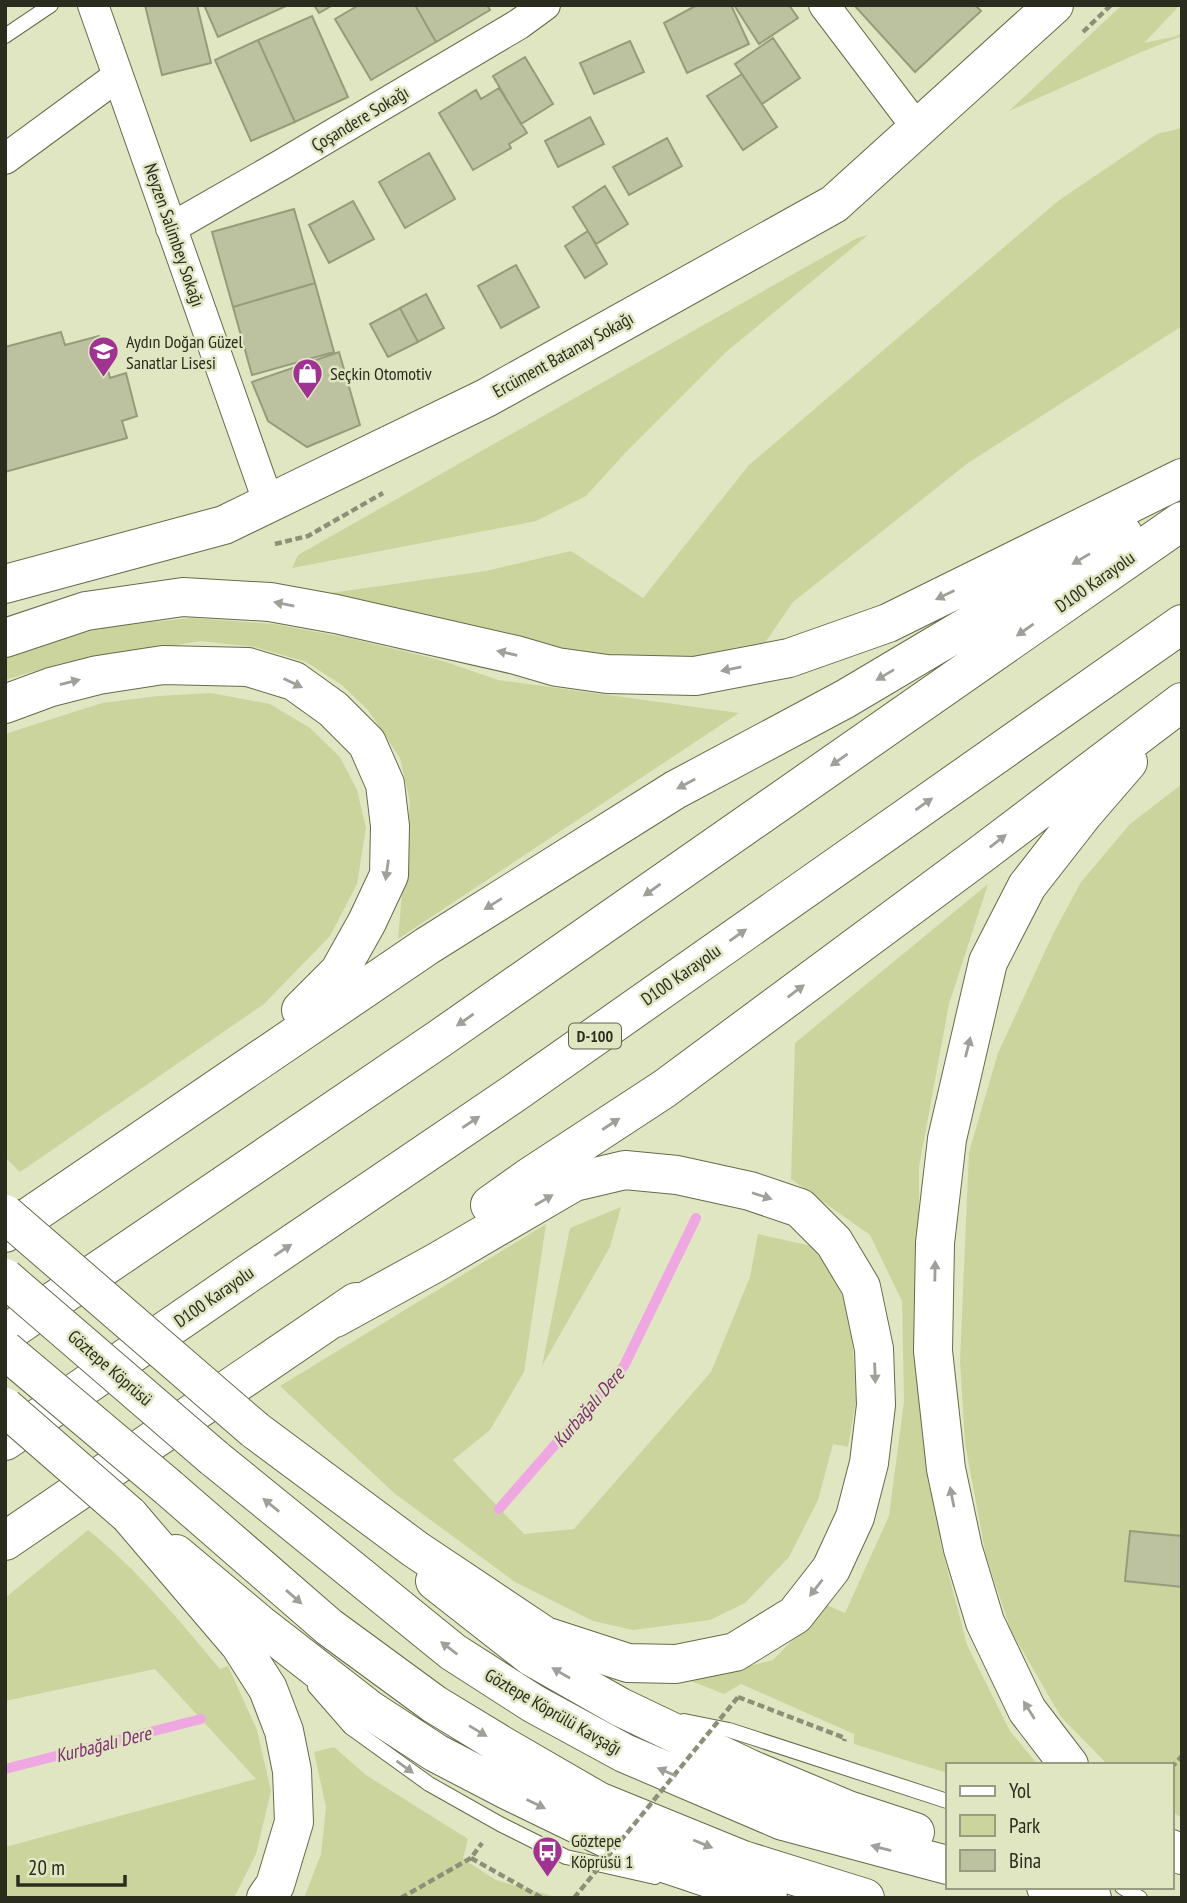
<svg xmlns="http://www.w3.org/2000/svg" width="1187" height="1903" font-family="'PT Sans Narrow',sans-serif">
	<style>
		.green { fill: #cbd49c }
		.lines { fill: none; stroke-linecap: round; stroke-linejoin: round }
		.stream { stroke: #eea7e0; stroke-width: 10 }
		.building { fill: #bcc29f; stroke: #969c7a; stroke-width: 2 }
		.lane-casing { stroke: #666b4b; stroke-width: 16 }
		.street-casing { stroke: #666b4b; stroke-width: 32 }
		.secondary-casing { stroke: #666b4b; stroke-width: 40 }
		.primary-casing { stroke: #666b4b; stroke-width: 40 }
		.highway-casing { stroke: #666b4b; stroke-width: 40 }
		.path { stroke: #8c9076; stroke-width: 4.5; stroke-dasharray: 7 3.5; stroke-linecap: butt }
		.lane { stroke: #fff; stroke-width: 14 }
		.street { stroke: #fff; stroke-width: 30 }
		.secondary { stroke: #fff; stroke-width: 38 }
		.primary { stroke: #fff; stroke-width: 38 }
		.highway { stroke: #fff; stroke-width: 38 }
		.primary-bridge-casing { stroke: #666b4b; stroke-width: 40; stroke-linecap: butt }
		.path-bridge { stroke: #8c9076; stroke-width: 4.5; stroke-dasharray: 7 3.5; stroke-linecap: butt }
		.primary-bridge { stroke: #fff; stroke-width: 38 }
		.oneway { fill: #9fa09a }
		.labels { text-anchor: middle; stroke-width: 5; stroke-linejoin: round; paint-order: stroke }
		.shield { fill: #e0e6c2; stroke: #61644f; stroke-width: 2 }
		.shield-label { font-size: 16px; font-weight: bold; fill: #2a2c1e }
		.street-label { font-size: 18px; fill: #2a2c1e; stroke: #e0e6c2 }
		.poi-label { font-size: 18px; fill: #2a2c1e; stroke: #e0e6c2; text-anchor: start }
		.water-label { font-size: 19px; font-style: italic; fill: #7e2d73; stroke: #e0e6c2 }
	</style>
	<rect width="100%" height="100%" fill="#e0e6c2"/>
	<path class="green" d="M1122,5H1180L1144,43L1177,36L1182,32V36L1139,53L1009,111Z
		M1182,128V326L968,463L793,602L756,656L595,666L316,595L486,571L571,551L643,598L749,465L1058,201L1157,134Z
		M868,235L726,352L627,451L586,496L536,521L292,568L298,555L857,238Z
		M192,618L274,624L349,638L440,660L498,680L739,713L398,939L410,802L400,758L368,710L342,685L306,662L255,647L200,641L104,658L62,663L5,680V656L42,642L112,626Z
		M211,693L270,704L310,728L340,757L357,790L366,828L357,884L330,936L264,1004L20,1172L5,1157V734L102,703L158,696Z
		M1182,784V1818L1171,1811V1765H1108L1061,1717L1011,1631L986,1556L965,1443L960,1361L969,1152L998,1053L1053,934L1081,882L1130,824Z
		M988,884L949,1004L919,1167V1305L928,1433L941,1545L967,1645L1010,1731L1038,1765H947V1773L854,1744V1734L741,1684L724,1694L691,1681L773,1660L827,1605L845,1613L889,1516L904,1401L902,1301L870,1235L791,1179L795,1043Z
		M621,1207L610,1247L542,1366L570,1228Z
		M546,1224L524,1372L490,1430L453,1460L524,1534L574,1529L711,1372L750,1277L758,1234L816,1247L851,1312L856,1400L848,1447L833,1444L818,1500L789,1557L745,1603L710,1620L633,1630L593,1621L515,1582L394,1493L280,1386Z
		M88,1530C138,1570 179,1620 220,1669L228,1666L257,1730L271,1791L256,1854L234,1898H5V1847L256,1779L155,1669L5,1701V1598Z
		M334,1747L366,1775L468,1839L463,1859L496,1880L559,1898H304L321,1854L326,1807L314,1752Z"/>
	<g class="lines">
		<path class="stream" d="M499,1509L624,1366L696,1218
			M5,1769L201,1719"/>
	</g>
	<path class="building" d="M145,5H197L211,63L162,75Z
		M204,5H288L218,37Z
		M314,5H333L319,13Z
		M359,5H415L436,42L371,80L335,19Z
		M415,5H487L490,10L436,42Z
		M697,5H731L749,44L687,73L664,23Z
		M734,5H789L798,18L759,44Z
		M854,5H975L981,11L915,72Z
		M312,16L348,97L295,122L258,40Z
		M773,38L800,78L762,104L735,64Z
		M258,40L295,122L251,141L215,60Z
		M630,41L644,72L594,94L580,63Z
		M525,57L553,104L521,124L493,76Z
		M742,74L777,127L743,150L707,96Z
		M499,88L527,133L509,144L511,148L473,170L439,113L476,90L481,99Z
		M590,117L604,144L558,167L545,141Z
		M667,138L682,166L629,195L613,167Z
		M429,153L455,199L405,228L379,182Z
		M605,186L628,224L596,244L573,207Z
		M353,201L374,239L329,263L309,225Z
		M294,209L315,283L233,307L212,232Z
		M588,231L607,264L585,278L565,246Z
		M516,265L539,307L501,328L478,286Z
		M315,283L334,352L252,375L233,307Z
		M426,294L444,328L418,342L400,308Z
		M400,308L418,342L388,357L370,324Z
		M61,332L65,345L99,336L110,378L126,373L137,416L122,421L127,438L5,472V347Z
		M339,352L360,425L307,447L268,421L252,382Z
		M1130,1531L1182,1536V1587L1125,1581Z"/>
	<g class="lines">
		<defs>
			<path id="lane" d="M5,36L51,5
				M315,1687L350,1727L429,1784L500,1824L566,1857L655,1877
				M684,1721L729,1730L947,1801
				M1122,1887L1140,1898"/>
			<path id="street" d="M93,5L269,504
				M824,5L918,129
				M5,159L118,76
				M171,228L281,165L519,24L545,5"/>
			<path id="secondary" d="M5,584L224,525L486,398L834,204L1054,5"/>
			<path id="primary" d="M214,1458L453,1652L534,1704L624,1753L783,1821L947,1865
				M169,1488L329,1627L434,1704L503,1746L598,1801L743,1860L865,1898
				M176,1554L262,1626L370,1710L436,1753L507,1790L643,1856L768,1898
				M435,1581L532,1657L620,1707L750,1769L848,1810L915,1832
				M1046,1887L1092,1898"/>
			<path id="highway" d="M5,638L86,611L183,597L270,602L336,614L428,635L516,655L557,667L607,674L695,676L789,658L888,623L1182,478
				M5,704L51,687L98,675L163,665L248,667L294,681L333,709L367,743L385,784L390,826L389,875L367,922L339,972L301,1010
				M490,1205L528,1178L664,1089L980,855L1182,702
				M5,1233L427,946L675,790L845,699L1123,534
				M5,1334L439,1039L1182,521
				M255,1430L415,1549L545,1636L628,1663L676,1664L735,1652L795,1615L831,1569L855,1517L869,1463L876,1405L874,1349L861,1287L834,1242L800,1208L750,1191L677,1175L625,1170L574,1182L437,1262L335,1318
				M5,1441L249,1273L513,1094L1182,624
				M129,1515L240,1645L268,1689L284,1731L292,1771L294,1822L275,1885L266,1898
				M5,1541L356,1302
				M1069,1765L1027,1710L985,1622L963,1549L946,1469L933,1351L935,1243L947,1139L988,962L1027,886L1084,813L1128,762
				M1171,1849L1182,1855"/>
		</defs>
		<use href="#lane" class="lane-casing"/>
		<use href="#street" class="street-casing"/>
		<use href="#secondary" class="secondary-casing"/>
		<use href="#primary" class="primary-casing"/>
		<use href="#highway" class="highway-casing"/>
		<path class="path" d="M1083,32L1111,5
			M275,544L308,536L383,493
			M738,1697L845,1738L844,1741
			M1171,1768L1182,1756
			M471,1858L542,1898
			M401,1898L471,1858L482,1843"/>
		<use href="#lane" class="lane"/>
		<use href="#street" class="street"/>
		<use href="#secondary" class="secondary"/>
		<use href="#primary" class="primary"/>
		<use href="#highway" class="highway"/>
		<defs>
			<path id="primary-bridge" d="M5,1214L255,1430
				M5,1278L214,1458
				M5,1350L169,1488
				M5,1407L129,1515"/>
		</defs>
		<use href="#primary-bridge" class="primary-bridge-casing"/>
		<path class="path-bridge" d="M574,1898L738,1697"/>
		<use href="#primary-bridge" class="primary-bridge"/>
	</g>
	<defs><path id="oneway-solid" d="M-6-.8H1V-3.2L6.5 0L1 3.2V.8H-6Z" transform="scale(1.75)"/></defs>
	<g class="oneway">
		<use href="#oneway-solid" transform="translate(1081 559) rotate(149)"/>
		<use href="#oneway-solid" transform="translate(945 595) rotate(154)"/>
		<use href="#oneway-solid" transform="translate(284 604) rotate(-169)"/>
		<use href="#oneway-solid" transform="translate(1025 630) rotate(145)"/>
		<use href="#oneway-solid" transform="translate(507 653) rotate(-167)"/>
		<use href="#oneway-solid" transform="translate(731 669) rotate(169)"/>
		<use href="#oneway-solid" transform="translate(885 675) rotate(149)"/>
		<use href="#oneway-solid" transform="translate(70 682) rotate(-14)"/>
		<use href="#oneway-solid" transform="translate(293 683) rotate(26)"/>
		<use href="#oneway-solid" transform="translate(839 760) rotate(145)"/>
		<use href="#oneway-solid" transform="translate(686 784) rotate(152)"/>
		<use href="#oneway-solid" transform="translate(924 804) rotate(-35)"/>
		<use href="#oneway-solid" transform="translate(998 841) rotate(-38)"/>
		<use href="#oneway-solid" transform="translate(387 870) rotate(98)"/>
		<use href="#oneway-solid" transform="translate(652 890) rotate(145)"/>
		<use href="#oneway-solid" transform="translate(493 904) rotate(148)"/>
		<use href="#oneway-solid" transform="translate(738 935) rotate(-35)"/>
		<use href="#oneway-solid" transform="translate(796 991) rotate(-37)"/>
		<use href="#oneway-solid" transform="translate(465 1020) rotate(145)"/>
		<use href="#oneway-solid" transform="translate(968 1047) rotate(-76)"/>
		<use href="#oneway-solid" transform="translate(471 1122) rotate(-34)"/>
		<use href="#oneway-solid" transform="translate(611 1124) rotate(-33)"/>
		<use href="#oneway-solid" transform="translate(762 1196) rotate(18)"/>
		<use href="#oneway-solid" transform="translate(544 1200) rotate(-30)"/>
		<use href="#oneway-solid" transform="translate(283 1250) rotate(-34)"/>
		<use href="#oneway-solid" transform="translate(935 1271) rotate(-89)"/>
		<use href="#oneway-solid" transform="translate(875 1373) rotate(88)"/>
		<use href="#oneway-solid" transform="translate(952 1497) rotate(-101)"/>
		<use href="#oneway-solid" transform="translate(271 1505) rotate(-141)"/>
		<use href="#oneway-solid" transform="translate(816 1588) rotate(128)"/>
		<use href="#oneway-solid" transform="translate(294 1597) rotate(41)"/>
		<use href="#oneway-solid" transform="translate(449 1648) rotate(-143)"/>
		<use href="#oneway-solid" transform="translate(561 1673) rotate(-150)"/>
		<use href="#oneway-solid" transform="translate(1029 1710) rotate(-122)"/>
		<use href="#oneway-solid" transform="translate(478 1731) rotate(31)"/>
		<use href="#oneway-solid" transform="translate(405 1767) rotate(36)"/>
		<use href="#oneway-solid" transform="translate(667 1772) rotate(-157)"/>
		<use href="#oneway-solid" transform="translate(536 1804) rotate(26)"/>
		<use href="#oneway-solid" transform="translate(703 1844) rotate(22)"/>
		<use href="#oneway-solid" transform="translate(881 1848) rotate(-165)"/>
	</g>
	<defs>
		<symbol id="school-pin" viewBox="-11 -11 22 30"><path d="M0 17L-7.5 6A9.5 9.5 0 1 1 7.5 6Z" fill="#a03291" stroke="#e0e6c2"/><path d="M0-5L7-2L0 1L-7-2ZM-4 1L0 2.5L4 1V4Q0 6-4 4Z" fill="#fff"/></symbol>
		<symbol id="shop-pin" viewBox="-11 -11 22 30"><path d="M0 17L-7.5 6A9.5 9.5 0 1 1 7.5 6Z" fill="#a03291" stroke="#e0e6c2"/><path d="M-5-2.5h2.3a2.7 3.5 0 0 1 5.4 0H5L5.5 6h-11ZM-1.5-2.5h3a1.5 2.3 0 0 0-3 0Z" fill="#fff"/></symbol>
		<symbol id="bus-pin" viewBox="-11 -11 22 30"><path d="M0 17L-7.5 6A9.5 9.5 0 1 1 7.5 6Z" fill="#a03291" stroke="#e0e6c2"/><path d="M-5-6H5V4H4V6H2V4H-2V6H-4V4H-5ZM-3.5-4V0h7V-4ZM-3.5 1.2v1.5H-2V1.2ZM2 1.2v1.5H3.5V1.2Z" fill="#fff"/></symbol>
	</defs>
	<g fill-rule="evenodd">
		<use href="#school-pin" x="86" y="334" width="35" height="47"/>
		<use href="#shop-pin" x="290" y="356" width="35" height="47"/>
		<use href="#bus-pin" x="530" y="1834" width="35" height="47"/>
	</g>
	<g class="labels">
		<rect class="shield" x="569" y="1023.5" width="52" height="25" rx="5"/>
		<g class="shield-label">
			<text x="595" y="1042">D-100</text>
		</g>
		<g class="street-label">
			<text transform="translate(360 119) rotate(-31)" y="6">Çoşandere Sokağı</text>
			<text transform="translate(174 235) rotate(71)" y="6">Neyzen Salimbey Sokağı</text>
			<text transform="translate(563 355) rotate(-29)" y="6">Ercüment Batanay Sokağı</text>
			<text transform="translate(1095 582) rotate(-35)" y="6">D100 Karayolu</text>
			<text transform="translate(681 975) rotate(-35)" y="6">D100 Karayolu</text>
			<text transform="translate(214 1297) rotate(-35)" y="6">D100 Karayolu</text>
			<text transform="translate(110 1368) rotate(41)" y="6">Göztepe Köprüsü</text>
			<text transform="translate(553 1712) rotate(30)" y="6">Göztepe Köprülü Kavşağı</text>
		</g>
		<g class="poi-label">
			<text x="126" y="348">Aydın Doğan Güzel<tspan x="126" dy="21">Sanatlar Lisesi</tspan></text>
			<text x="330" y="380">Seçkin Otomotiv</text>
			<text x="571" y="1847">Göztepe<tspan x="571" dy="21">Köprüsü 1</tspan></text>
		</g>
		<g class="water-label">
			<text transform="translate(588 1407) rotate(-49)" y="7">Kurbağalı Dere</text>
			<text transform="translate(103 1744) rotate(-14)" y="7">Kurbağalı Dere</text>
		</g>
	</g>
	<rect width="1187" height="1903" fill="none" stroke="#2a2c1e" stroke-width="14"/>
	<rect x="946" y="1763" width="228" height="126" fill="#e0e6c2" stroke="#979c80" stroke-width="2"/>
	<rect x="960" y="1786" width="35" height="10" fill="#ffffff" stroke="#979c80" stroke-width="2"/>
	<text x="1009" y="1798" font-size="21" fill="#2a2c1e">Yol</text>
	<rect x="960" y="1815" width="35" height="21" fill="#cbd49c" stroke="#979c80" stroke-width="2"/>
	<text x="1009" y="1833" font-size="21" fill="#2a2c1e">Park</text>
	<rect x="960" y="1850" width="35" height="21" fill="#bcc29f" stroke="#979c80" stroke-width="2"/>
	<text x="1009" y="1868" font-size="21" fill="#2a2c1e">Bina</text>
	<path d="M18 1875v10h107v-10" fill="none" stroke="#2a2c1e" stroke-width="3.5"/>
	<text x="28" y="1875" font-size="21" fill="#2a2c1e" stroke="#e0e6c2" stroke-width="5" paint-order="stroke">20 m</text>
</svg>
